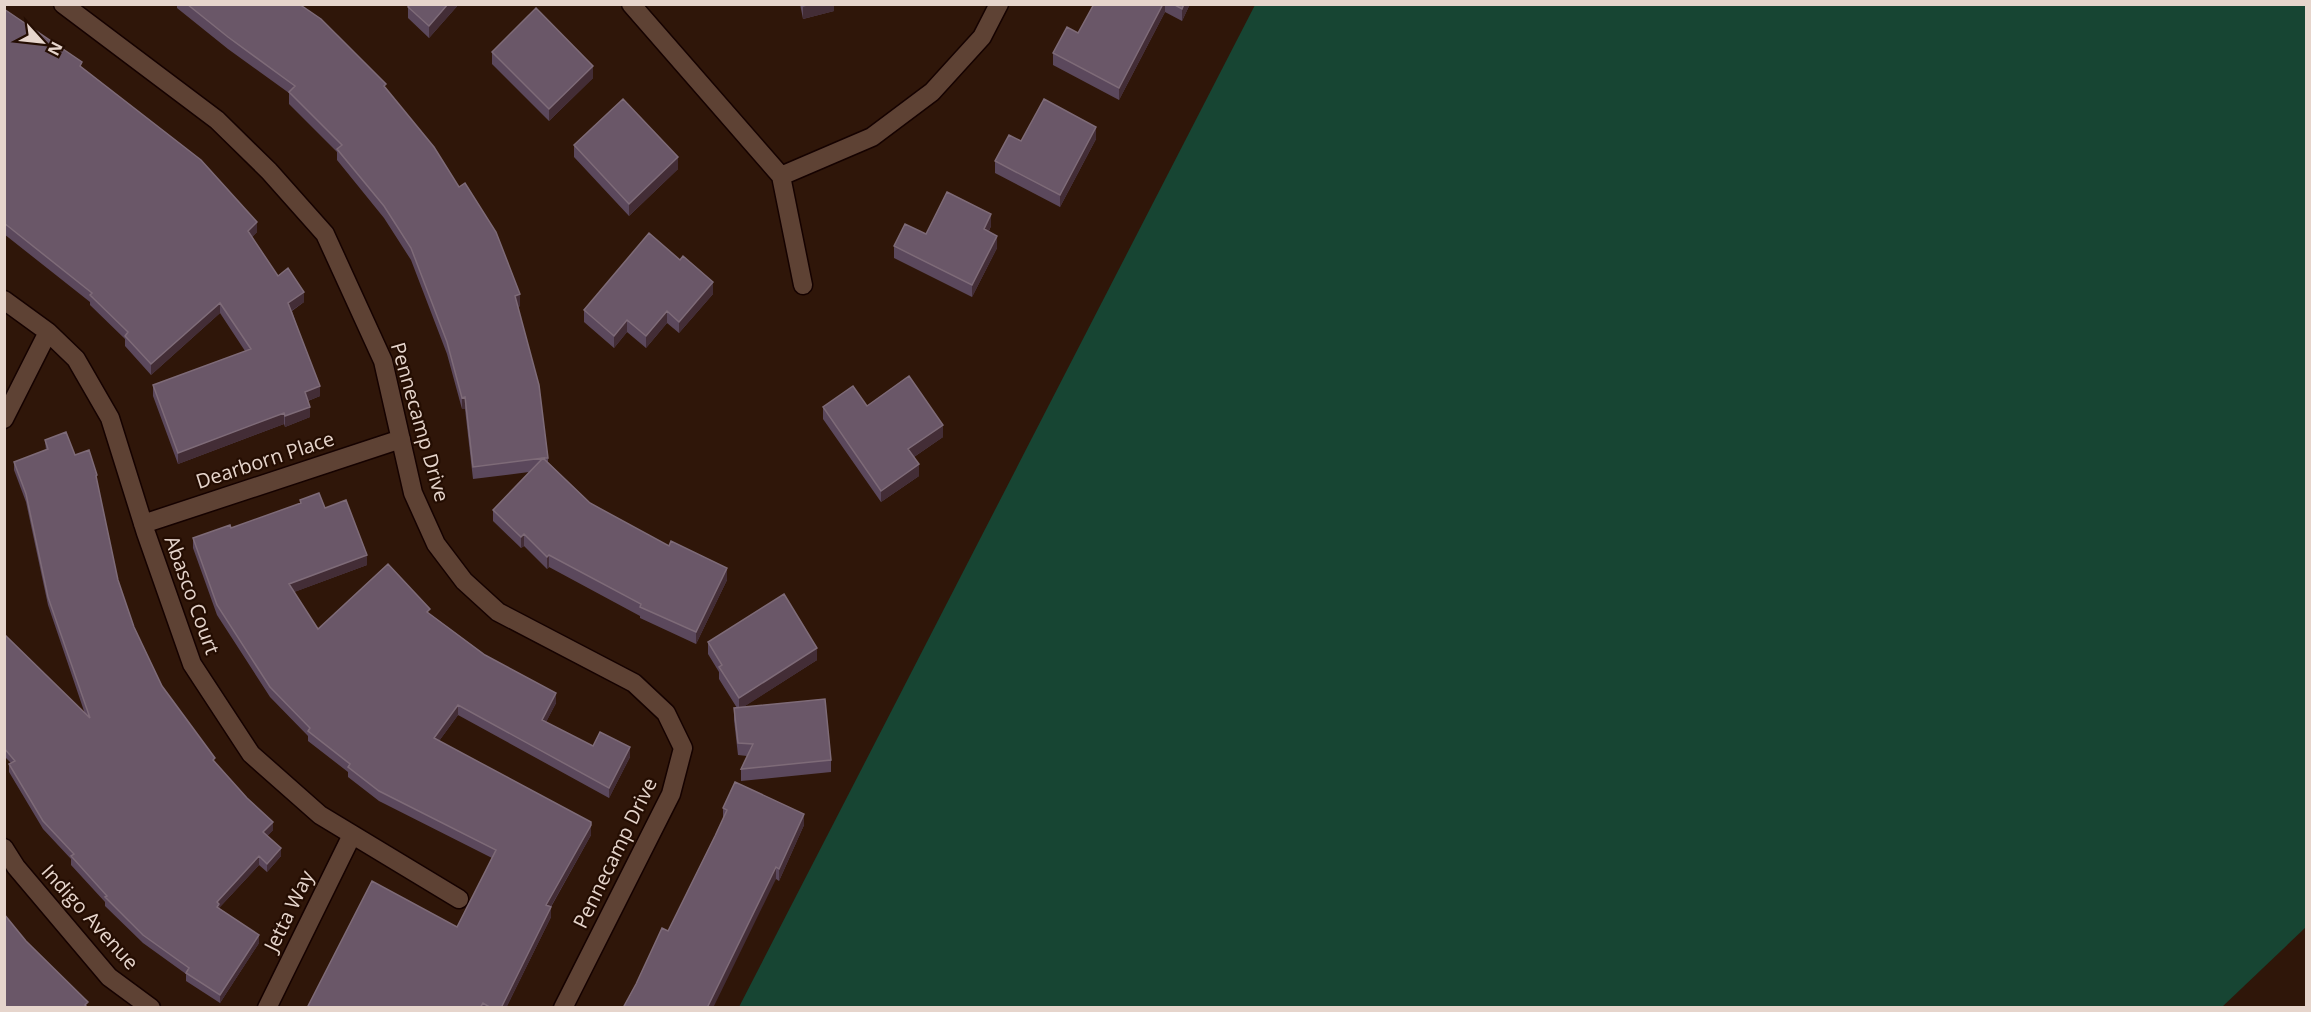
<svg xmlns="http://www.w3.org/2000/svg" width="2311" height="1012" font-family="'Open Sans',sans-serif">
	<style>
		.green { fill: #174533 }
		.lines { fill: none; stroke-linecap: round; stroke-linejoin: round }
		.street-casing { stroke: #150200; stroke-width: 21 }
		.street { stroke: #5e4234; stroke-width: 18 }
		.wall { fill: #5b485c }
		.shaded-wall { fill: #432d36 }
		.building { fill: #6a5768; stroke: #7e6b78; stroke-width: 1.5 }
		.labels { text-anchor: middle; stroke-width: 4.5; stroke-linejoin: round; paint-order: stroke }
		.street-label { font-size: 20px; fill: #e6d5cc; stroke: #240d02 }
	</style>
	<rect width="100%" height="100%" fill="#2f1609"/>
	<path class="green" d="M1255,5H2306V927L2222,1007H739Z"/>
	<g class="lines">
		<defs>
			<path id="street" d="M63,4L217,120L269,171L325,234L383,361L413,493L436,544L464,581L498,612L634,683L666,713L683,748L671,794L563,1008
				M631,4L781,176L803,285
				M781,176L872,137L932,92L982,37L999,4
				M4,300L48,332L76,359L110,418L146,533L192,664L251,754L320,815L459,899
				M4,419L48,332
				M143,524L401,439
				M4,848L16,867L109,977L151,1008
				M267,1008L352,835"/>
		</defs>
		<use href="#street" class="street-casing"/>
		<use href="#street" class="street"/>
	</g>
	<path class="wall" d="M177,4H299L386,88L520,306L518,307L548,458V462L590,503L727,580L696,644L640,618V616L549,567L547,569L524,546L521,548L493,521V510L529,472L473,479L465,409H462L447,354L411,260L384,218L337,160V152L289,104V93L228,49L177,8Z
		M410,4H459L429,38L408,18V7Z
		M800,4H834V11L803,19Z
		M1094,4H1190L1182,21L1165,12L1119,100L1053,65V53L1078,33Z
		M4,9L82,68L257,232L252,237L278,276L304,302L292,311L320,396L308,401L310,417L285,427L284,424L178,464L153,396V385L245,351L220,313L151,375L125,346V339L90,305V302L4,234Z
		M492,52L593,78L549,121L492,64Z
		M1096,139L1060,207L995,173V161L1021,141Z
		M574,145L678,169L629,216L574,157Z
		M991,226L989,231L997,248L972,297L894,258V246L926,234Z
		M713,294L679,333L667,323L646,348L627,332L614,348L584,322V310Z
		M867,406L943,437L914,457L919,476L881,502L823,419V407Z
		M45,440L75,455L97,483L118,580L134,627L162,686L215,762L273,830L267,836L281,856L267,872L259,865L219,908L259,943L220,1003L186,981V974L143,943L105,906V902L71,865V859L43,829L9,772V764L11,763L4,756V634L85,714L48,605L26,502L14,470V462L46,450Z
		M300,500L325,508L367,565L294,592L318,629L430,614L485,655L556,703L546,722L593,746L630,757L609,798L458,715L439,741L591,835L551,907V917L506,1008H307L457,927L492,858L379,801L348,777V772L308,741V736L270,697L217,615L193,548V538L231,528L300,504Z
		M708,642L817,660L743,707L831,760V772L741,781V769L747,756L738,755L734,720V708H737L719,679V672L708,654Z
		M723,808L804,825L779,881L776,879L668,931L723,819Z"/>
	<path class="shaded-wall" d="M448,4H459L429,38V26Z
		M812,4H834V11L803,19V7Z
		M1163,4H1165V12L1119,100V88Z
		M1184,4H1190L1182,21V9Z
		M593,66V78L549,121V109Z
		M1096,127V139L1060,207V195Z
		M678,157V169L629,216V204Z
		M991,214V226L984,241V229Z
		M257,222V232L248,241V231Z
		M997,236V248L972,297V285Z
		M713,282V294L679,333V322Z
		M304,292V302L288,313V303Z
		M520,294V306L515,308V296Z
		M220,303V313L151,375V364Z
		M667,311V323L646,348V336Z
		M627,320V332L614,348V336Z
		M320,386V396L305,402V392Z
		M465,397V409H462V398Z
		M310,407V417L285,427V416Z
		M284,413V424L178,464V453Z
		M943,425V437L908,461V449Z
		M919,464V476L881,502V491Z
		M524,534V546L521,548V537Z
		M367,555V565L289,594V584Z
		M549,555V567L547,569V557Z
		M727,568V580L696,644V632Z
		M817,648V660L739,710V698Z
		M556,693V703L542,730V720Z
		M458,705V715L434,748V738Z
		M630,747V757L609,798V788Z
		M804,814V825L779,881V869Z
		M273,822V830L263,841V832Z
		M591,825V835L546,915V905Z
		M281,848V856L267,872V864Z
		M259,856V865L219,908V912L217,915V902Z
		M776,867V879L713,1008H707Z
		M551,907V917L506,1008H501Z
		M259,935V943L220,1003V995Z"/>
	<path class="building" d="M187,4H299L321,19L386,84L384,86L434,147L459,187L465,183L496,232L520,294L515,296L539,385L548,458H543L590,503L669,546L671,541L727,568L696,632L640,607L641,604L549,555L547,557L524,534L521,537L493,510L543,458L473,467L465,397L462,398L447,342L411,248L384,206L337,149L342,145L289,92L295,86L228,37Z
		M410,4H448L429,26L408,7Z
		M1094,4H1163L1119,88L1053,53L1067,27L1078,33Z
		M1173,4H1184L1182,9Z
		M536,8L593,66L549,109L492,52Z
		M4,9L82,62L80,66L201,160L257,222L248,231L278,276L288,268L304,292L288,303L320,386L305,392L310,407L285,416L284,413L178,453L153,385L251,349L220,303L151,364L125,336L128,332L90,295L92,293L4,223Z
		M623,99L678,157L629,204L574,145Z
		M1044,99L1096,127L1060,195L995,161L1009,135L1021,141Z
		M947,192L991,214L984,229L997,236L972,285L894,246L905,224L926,234Z
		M649,233L680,260L683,256L713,282L679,322L667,311L646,336L627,320L614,336L584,310Z
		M909,376L943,425L908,449L919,464L881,491L823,407L853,386L867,406Z
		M66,432L75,455L89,450L97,475L96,476L118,580L134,627L162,686L215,758L213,760L247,798L273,822L263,832L281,848L267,864L259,856L217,902L219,904L217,907L259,935L220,995L186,973L189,968L143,935L105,897L107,896L71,856L74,854L43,821L9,764L15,761L4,748V634L90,718L48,597L26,494L14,462L48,449L45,440Z
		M319,493L325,508L346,500L367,555L289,584L318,629L388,564L430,609L427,612L485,655L556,693L542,720L593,746L600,732L630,747L609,788L458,705L434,738L591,822V825L546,905L551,907L501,1008H491L483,1003L480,1008H307L372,881L457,927L496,850L379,791L348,767L350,764L308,731L310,728L270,687L217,605L193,538L230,525L231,528L301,503L300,500Z
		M784,594L817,648L739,698L719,667L722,665L708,642Z
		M825,699L831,760L741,769L753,744L738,743L734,708Z
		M735,782L804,814L779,869L776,867L707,1008H623L636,984L662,928L668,931L715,836L727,810L723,808Z
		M4,914L26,941L88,1002L85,1005L88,1008H4Z"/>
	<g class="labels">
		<g class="street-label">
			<text transform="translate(420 422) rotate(74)" y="7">Pennecamp Drive</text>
			<text transform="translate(265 460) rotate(-18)" y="7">Dearborn Place</text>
			<text transform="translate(192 595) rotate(70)" y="7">Abasco Court</text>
			<text transform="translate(615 853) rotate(-64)" y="7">Pennecamp Drive</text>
			<text transform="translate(289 911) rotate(-64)" y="7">Jetta Way</text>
			<text transform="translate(90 917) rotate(48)" y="7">Indigo Avenue</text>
		</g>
	</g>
	<rect width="2311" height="1012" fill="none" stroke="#e6d5cc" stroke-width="12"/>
	<g transform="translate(42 42) rotate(117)" stroke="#240d02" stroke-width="4.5" paint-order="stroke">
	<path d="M0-4.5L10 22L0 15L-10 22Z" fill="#e6d5cc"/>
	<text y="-9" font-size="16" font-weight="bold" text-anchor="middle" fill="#e6d5cc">N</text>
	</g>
</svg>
